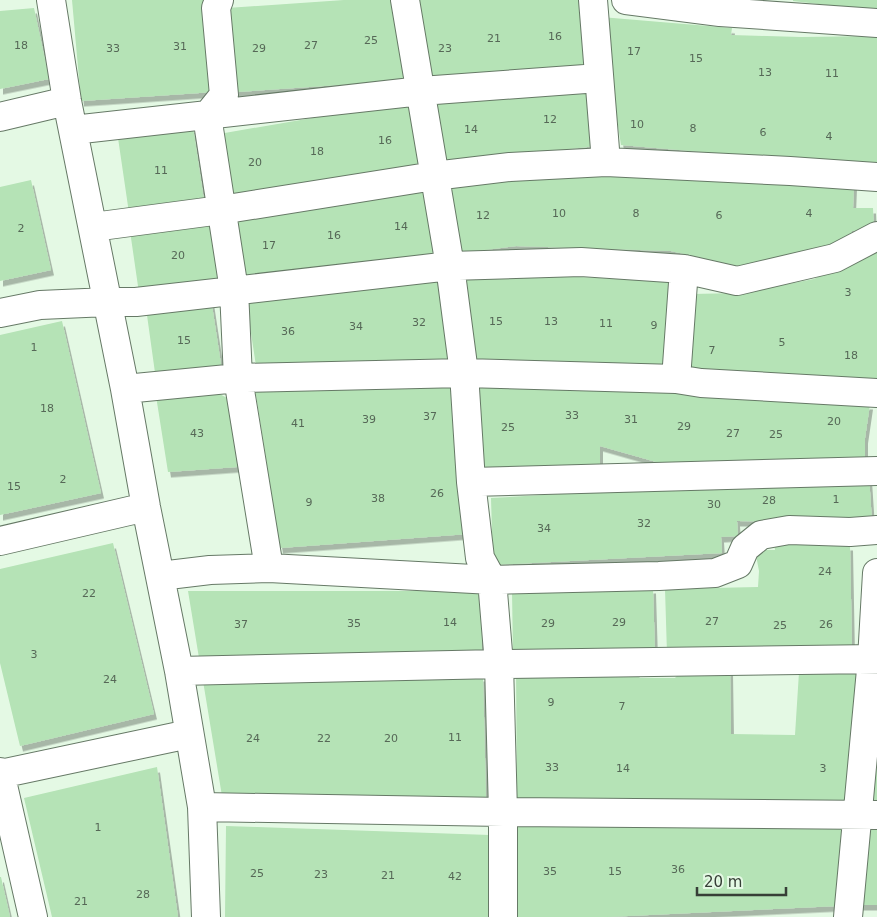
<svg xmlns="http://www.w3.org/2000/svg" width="877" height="917" font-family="'DejaVu Sans',sans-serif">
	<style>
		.building { fill: #b5e3b6; filter: url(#shadow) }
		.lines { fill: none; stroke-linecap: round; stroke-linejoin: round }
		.minor-casing { stroke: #667966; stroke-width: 30 }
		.minor { stroke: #fff; stroke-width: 28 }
		.labels { text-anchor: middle; stroke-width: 4; stroke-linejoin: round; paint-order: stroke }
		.number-label { font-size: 11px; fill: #566857 }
	</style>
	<defs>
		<filter id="shadow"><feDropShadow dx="3" dy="5.5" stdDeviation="0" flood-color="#0004"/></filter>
	</defs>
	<rect width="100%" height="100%" fill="#e4f9e4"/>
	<path class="building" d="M72,0H206L214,92L81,101Z
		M344,0H399L413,80L236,92L227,8Z
		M414,0H584L588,71L428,81Z
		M793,0H877V11L793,1Z
		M34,8L49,79L0,89V11Z
		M601,17L732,28L731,35L801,37L877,36V167L621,145Z
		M591,85L596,146L508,156L441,167L431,102Z
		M416,100L427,167L229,199L219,134Z
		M193,127L204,201L129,213L118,138Z
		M599,174L854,183L853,208H873L874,230L852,231L851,242L739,266L671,251L516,246L455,254L442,183Z
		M31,180L51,270L0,281V187Z
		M429,185L443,256L240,281L230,217Z
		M217,217L227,280L139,293L130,231Z
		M877,247V379L801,375L684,376L691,294L741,293L814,279Z
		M540,275L676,282L669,368L470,363L462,278Z
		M430,277L448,282L455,361L332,362L256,366L246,300Z
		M211,299L222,371L156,380L146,308Z
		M62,321L101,493L0,515V335Z
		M455,380L468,534L280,548L255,389Z
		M474,383H540L870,404L865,438V468L660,463L600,446V470H478Z
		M216,392L227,398L237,467L168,472L156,396Z
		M869,476L872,522L737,521L738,536L721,537L722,553L493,565L491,498Z
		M774,542L850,545L852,651L667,654L665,589L758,587L759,571L755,550H775Z
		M113,543L154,714L20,746L0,663V569Z
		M653,588L655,654L513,656L512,591Z
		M188,591H481L482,654L199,658Z
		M730,668L731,734L795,735L799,672L864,670L849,803L517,799L516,670H632L640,678H675L683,669Z
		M483,676L486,798L222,796L203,681Z
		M877,727V800L869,799Z
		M157,767L178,917H52L24,798Z
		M515,825L845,827L838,906L607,917H515Z
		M226,826L490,835L489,917H225Z
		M867,827H877V905H860Z
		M0,877H1L10,917H0Z"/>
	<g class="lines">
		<defs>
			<path id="minor" d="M51,0L67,101L125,389L146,507L179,671L202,807L206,917
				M219,0L216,8L224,95L207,116L234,290L238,378L269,568
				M405,0L450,266L464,373L471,482L480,558L492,580L499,664L503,812V917
				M593,0L606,162
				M626,0L720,12L877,23
				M0,117L67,101
				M73,130L421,91L599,78
				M93,227L221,210L434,176L510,167L606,162L790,171L877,177
				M0,313L40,305L108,302H136L450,266L581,262L684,269L737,281L835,258L877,236
				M676,379L684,269
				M125,389L238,378L464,373L676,379L701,383L877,393
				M471,482L877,471
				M0,541L146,507
				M160,576L210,570L269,568L492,580L659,576L715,573L738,564L745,548L761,535L789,530L850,532L877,530
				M179,671L499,664L877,659
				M0,772L33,917
				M0,774L189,734
				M202,807L503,812L877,815
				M848,917L872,659L877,573"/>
		</defs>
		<use href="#minor" class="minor-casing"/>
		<use href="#minor" class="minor"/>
	</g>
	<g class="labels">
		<g class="number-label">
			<text x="555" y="40">16</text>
			<text x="494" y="42">21</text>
			<text x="371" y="44">25</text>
			<text x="21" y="49">18</text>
			<text x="311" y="49">27</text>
			<text x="180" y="50">31</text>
			<text x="113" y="52">33</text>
			<text x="259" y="52">29</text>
			<text x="445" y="52">23</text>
			<text x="634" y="55">17</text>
			<text x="696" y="62">15</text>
			<text x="765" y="76">13</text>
			<text x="832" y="77">11</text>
			<text x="550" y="123">12</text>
			<text x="637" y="128">10</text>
			<text x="693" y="132">8</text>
			<text x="471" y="133">14</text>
			<text x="763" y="136">6</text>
			<text x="829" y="140">4</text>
			<text x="385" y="144">16</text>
			<text x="317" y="155">18</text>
			<text x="255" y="166">20</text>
			<text x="161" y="174">11</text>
			<text x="559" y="217">10</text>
			<text x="636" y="217">8</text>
			<text x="809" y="217">4</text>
			<text x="483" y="219">12</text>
			<text x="719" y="219">6</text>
			<text x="401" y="230">14</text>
			<text x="21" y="232">2</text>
			<text x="334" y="239">16</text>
			<text x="269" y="249">17</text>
			<text x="178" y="259">20</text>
			<text x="848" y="296">3</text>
			<text x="496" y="325">15</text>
			<text x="551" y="325">13</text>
			<text x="419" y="326">32</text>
			<text x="606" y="327">11</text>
			<text x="654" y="329">9</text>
			<text x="356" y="330">34</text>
			<text x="288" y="335">36</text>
			<text x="184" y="344">15</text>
			<text x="782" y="346">5</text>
			<text x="34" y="351">1</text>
			<text x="712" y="354">7</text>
			<text x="851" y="359">18</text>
			<text x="47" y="412">18</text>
			<text x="572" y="419">33</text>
			<text x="430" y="420">37</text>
			<text x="369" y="423">39</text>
			<text x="631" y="423">31</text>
			<text x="834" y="425">20</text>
			<text x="298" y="427">41</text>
			<text x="684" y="430">29</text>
			<text x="508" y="431">25</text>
			<text x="197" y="437">43</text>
			<text x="733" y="437">27</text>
			<text x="776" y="438">25</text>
			<text x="63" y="483">2</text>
			<text x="14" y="490">15</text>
			<text x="437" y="497">26</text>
			<text x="378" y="502">38</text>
			<text x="836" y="503">1</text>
			<text x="769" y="504">28</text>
			<text x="309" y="506">9</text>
			<text x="714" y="508">30</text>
			<text x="644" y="527">32</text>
			<text x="544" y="532">34</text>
			<text x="825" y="575">24</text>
			<text x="89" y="597">22</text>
			<text x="712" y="625">27</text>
			<text x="450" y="626">14</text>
			<text x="619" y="626">29</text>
			<text x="354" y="627">35</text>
			<text x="548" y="627">29</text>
			<text x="241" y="628">37</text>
			<text x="826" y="628">26</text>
			<text x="780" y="629">25</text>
			<text x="34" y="658">3</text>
			<text x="110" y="683">24</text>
			<text x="551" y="706">9</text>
			<text x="622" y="710">7</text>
			<text x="455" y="741">11</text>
			<text x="253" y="742">24</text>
			<text x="324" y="742">22</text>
			<text x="391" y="742">20</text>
			<text x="552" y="771">33</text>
			<text x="623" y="772">14</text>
			<text x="823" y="772">3</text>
			<text x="98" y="831">1</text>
			<text x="678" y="873">36</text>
			<text x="550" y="875">35</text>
			<text x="615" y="875">15</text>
			<text x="257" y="877">25</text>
			<text x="321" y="878">23</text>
			<text x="388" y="879">21</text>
			<text x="455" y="880">42</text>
			<text x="143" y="898">28</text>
			<text x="81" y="905">21</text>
		</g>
	</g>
	<path d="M697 887v8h89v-8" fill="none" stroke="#373f37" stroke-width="2.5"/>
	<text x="704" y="887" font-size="15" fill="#373f37" stroke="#e4f9e4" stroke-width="4" paint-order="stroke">20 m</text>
</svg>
